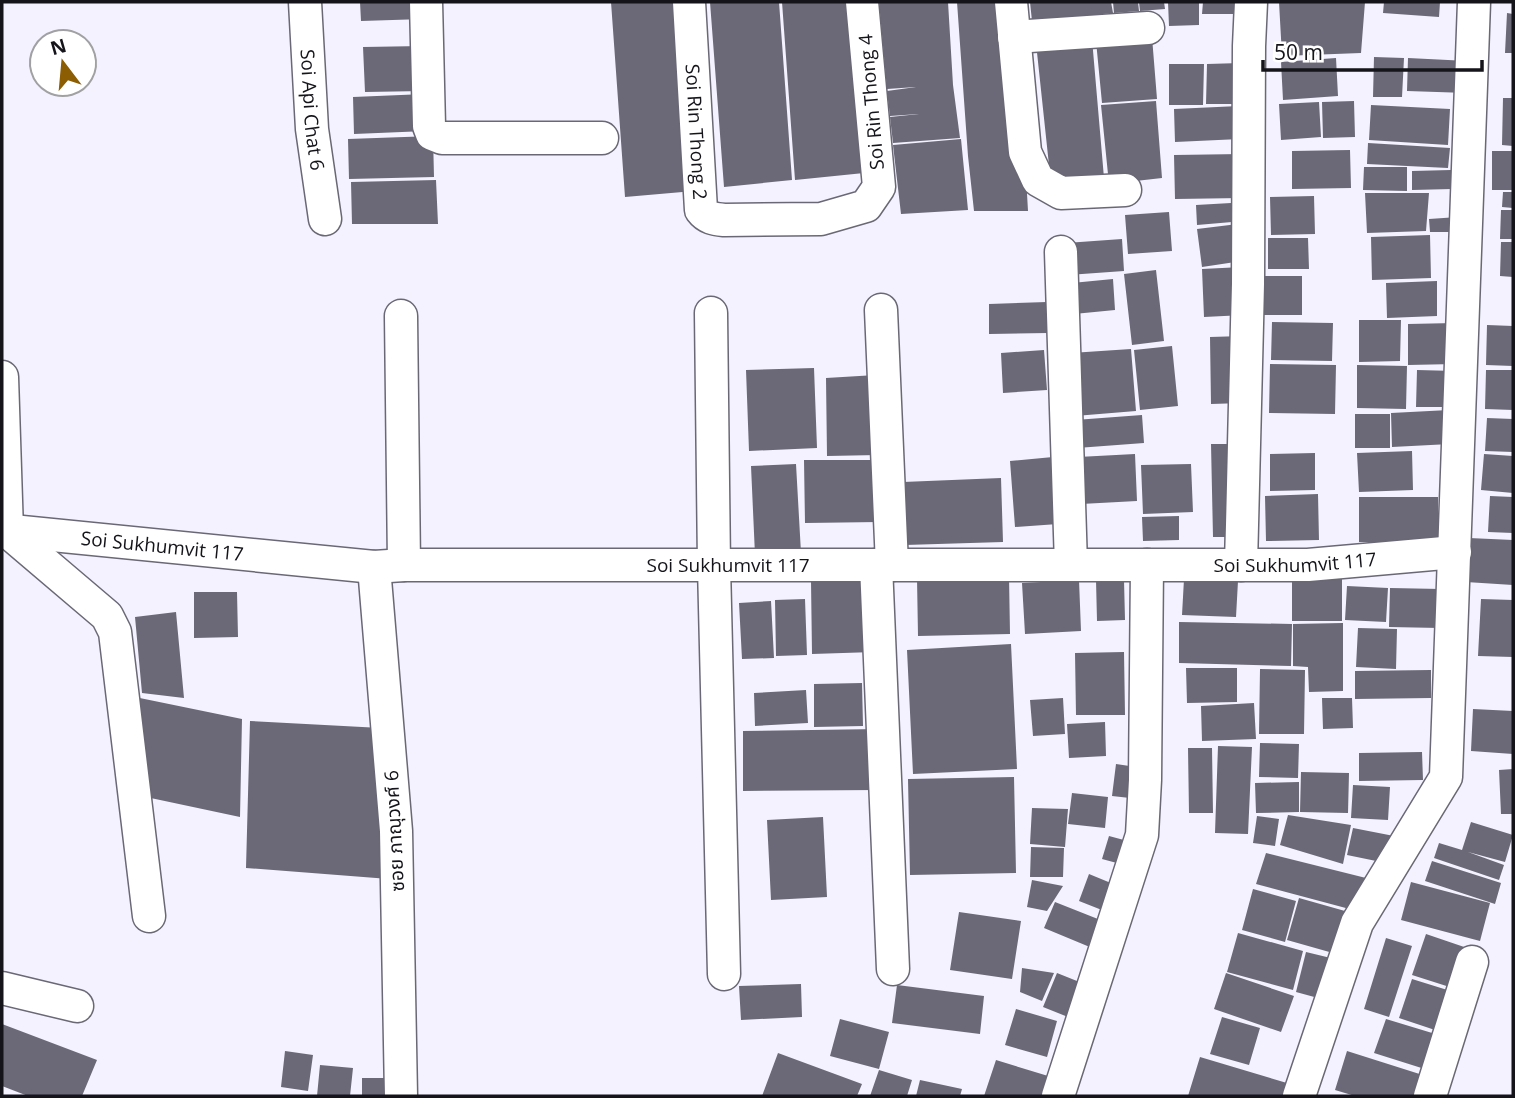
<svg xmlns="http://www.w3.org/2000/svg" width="1515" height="1098" font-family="'Open Sans','Noto Sans Thai',sans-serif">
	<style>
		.building { fill: #6b6977 }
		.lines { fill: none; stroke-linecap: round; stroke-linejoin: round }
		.street-casing { stroke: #6a6875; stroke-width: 35 }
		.street { stroke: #fff; stroke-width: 32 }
		.labels { text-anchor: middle; stroke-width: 5; stroke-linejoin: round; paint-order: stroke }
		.street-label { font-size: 19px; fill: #15141a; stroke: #fff }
	</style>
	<rect width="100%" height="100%" fill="#f4f2ff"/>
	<path class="building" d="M360,2H423L424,19L361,21Z
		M611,2H680L694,191L625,197Z
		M710,2H779L792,180L724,187Z
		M782,2H851L864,173L795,180Z
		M879,2H948L953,85L960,138L893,143L890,117L919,114L890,116L887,91L916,87L887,89Z
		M957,2H1005L1026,176L1028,211H974L968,156Z
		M1030,2H1111L1113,13L1032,21Z
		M1113,2H1138L1139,11L1114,13Z
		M1139,2H1164L1165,9L1140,11Z
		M1168,2H1199V25L1169,26Z
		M1203,2H1241V14H1202Z
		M1279,2H1365L1361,53L1282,56Z
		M1384,2H1440L1439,17L1383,13Z
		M1507,13L1513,14V53H1505Z
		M1152,37L1157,99L1102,103L1096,41Z
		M1092,39L1104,178L1051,184L1036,43Z
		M423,46L424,91L365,92L363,47Z
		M1374,57L1404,58L1402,97H1373Z
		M1336,58L1338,96L1283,100L1281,62Z
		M1408,58L1468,61L1467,93L1407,91Z
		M1241,63L1240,104H1206L1207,64Z
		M1169,64H1204L1203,105H1169Z
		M425,94L426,131L354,134L353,97Z
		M1503,98H1513V146L1502,145Z
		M1156,101L1162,178L1109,184L1101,105Z
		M1354,101L1355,137L1323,138L1322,102Z
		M1319,102L1321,137L1281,140L1279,104Z
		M1371,105L1450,109L1448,145L1369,140Z
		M1239,106L1240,139L1175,142L1174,109Z
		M433,136L434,177L349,179L348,139Z
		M961,139L968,210L901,214L893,145Z
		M1368,143L1450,148L1448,168L1367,164Z
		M1350,150L1351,188L1292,189V151Z
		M1492,151H1513V190H1492Z
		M1242,154V198L1175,199L1174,155Z
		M1364,167H1407V191L1363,190Z
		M1451,170L1452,189L1412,190V171Z
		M436,180L438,224H352L351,182Z
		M1503,192H1513V208L1502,207Z
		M1365,193H1429L1426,231L1367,233Z
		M1314,196L1315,234L1271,235L1270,197Z
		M1231,203L1232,222L1197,225L1196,205Z
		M1501,210H1513V239H1500Z
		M1169,212L1172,251L1128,254L1125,215Z
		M1458,217L1459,232H1430L1429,219Z
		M1238,224L1242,261L1202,267L1197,229Z
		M1430,235L1431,278L1372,280L1371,237Z
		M1268,238H1308L1309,269H1268Z
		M1122,239L1124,271L1068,275L1066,243Z
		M1501,242H1513V277L1500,276Z
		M1242,267L1244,315L1204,317L1202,269Z
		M1156,270L1164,341L1132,345L1124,274Z
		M1264,276H1302V315H1264Z
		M1113,279L1115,310L1074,314L1072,283Z
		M1437,281V316L1387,318L1386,283Z
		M1047,302L1048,333L989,334V304Z
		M1359,320H1401L1400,361L1359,362Z
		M1272,322L1333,323L1332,361L1271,360Z
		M1455,323V364L1408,365V324Z
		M1487,325L1513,326V366L1486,365Z
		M1243,336V403L1211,404L1210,337Z
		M1172,346L1178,406L1140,410L1134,350Z
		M1131,349L1136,411L1075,416L1071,353Z
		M1044,350L1047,390L1003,393L1001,353Z
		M1270,364L1336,365L1335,414L1269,413Z
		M1357,365L1407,366L1406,409L1357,408Z
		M814,368L817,448L749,451L746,370Z
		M1417,370L1455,371V407H1416Z
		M1486,370H1513V410L1485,409Z
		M876,375L878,455L827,456L826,378Z
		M1449,410L1450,444L1392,447L1391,413Z
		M1355,414H1390V448H1355Z
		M1142,415L1144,443L1077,448L1075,420Z
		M1487,418L1513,419V452L1485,451Z
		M1211,444H1237L1239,537H1213Z
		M1412,451L1413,490L1359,492L1357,453Z
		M1315,453V490L1270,491V454Z
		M1135,454L1137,501L1081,504L1078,457Z
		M1484,454L1513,456V493L1481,490Z
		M1053,457L1058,524L1015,527L1010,461Z
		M804,460H880L879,522L805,523Z
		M796,464L801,553L755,555L751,466Z
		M1191,464L1193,512L1143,514L1141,465Z
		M1001,478L1003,542L905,545L903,482Z
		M1318,494L1319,540L1266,541L1265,496Z
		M1490,496L1513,497V533L1488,532Z
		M1359,497H1438V542H1359Z
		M1179,516V540L1143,541L1142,517Z
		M1469,538L1513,540V585L1466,582Z
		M1009,576L1010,634L918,636L917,578Z
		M1342,578V621H1292V579Z
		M872,579L874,652L812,654L811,581Z
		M1184,579L1238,581L1236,617L1182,615Z
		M1079,580L1081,631L1025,634L1022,583Z
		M1096,580H1124L1125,620L1097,621Z
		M1347,586L1388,588L1386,622L1345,620Z
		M1390,588L1441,589L1440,628L1389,627Z
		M194,592H237L238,637L194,638Z
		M805,599L807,655L776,656L775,600Z
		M1481,599L1513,600V657L1478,656Z
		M771,601L774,658L742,659L739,603Z
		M176,612L184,698L142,693L135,617Z
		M1179,622L1292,624L1291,666L1179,663Z
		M1343,623V691L1309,692L1308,667L1293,666V624Z
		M1358,628L1397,629L1396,669L1356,667Z
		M1011,644L1017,769L913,774L907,650Z
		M1124,652L1125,715H1076L1075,653Z
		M1186,668H1237V702L1187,703Z
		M1260,669L1305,670L1304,734H1259Z
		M1431,670V698L1355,699V671Z
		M862,683L863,726L814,727V684Z
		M806,690L808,723L755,726L754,693Z
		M130,696L242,719L240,817L146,797Z
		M1063,698L1065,734L1033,736L1030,700Z
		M1322,698H1352L1353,728L1323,729Z
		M1254,703L1256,739L1202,741L1201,706Z
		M1473,709L1513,711V754L1471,751Z
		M250,721L381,728L389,879L246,868Z
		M1105,722L1106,756L1069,758L1067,724Z
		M879,729V790L743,791V731Z
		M1260,743L1299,744L1298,778L1259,777Z
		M1218,746L1252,747L1248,834L1215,833Z
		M1188,748H1212L1213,813H1189Z
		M1422,752L1423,780L1359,781V753Z
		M1116,764L1143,768L1139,799L1112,796Z
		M1513,769V814H1501L1499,770Z
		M1301,772L1349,773L1348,813L1300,812Z
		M1014,777L1016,873L910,875L908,779Z
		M1299,782V812L1256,813L1255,783Z
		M1353,785L1390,787L1388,820L1351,818Z
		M1072,793L1108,797L1105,828L1068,824Z
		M1032,808L1068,809L1065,847L1030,844Z
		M1288,815L1351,825L1343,864L1280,845Z
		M1257,816L1279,819L1275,846L1253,843Z
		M823,817L827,897L771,900L767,820Z
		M1471,822L1513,835L1505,862L1468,852L1504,865L1499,880L1434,858L1439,843L1462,850Z
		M1353,828L1394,836L1386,863L1347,855Z
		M1109,836L1135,843L1128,866L1102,859Z
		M1031,847L1064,848L1063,877H1030Z
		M1266,853L1374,880L1357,911L1256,884Z
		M1432,861L1501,883L1495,904L1425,881Z
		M1089,874L1123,888L1112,914L1079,901Z
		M1032,880L1063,886L1047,911L1027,907Z
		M1411,882L1490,903L1480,941L1401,920Z
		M1253,889L1296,901L1285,942L1242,930Z
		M1299,898L1352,913L1340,955L1287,940Z
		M1055,902L1108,923L1097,950L1044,928Z
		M959,912L1021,921L1012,979L950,970Z
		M1238,933L1303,951L1293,990L1227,972Z
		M1426,934L1473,950L1459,990L1412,975Z
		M1386,938L1412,946L1389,1017L1364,1009Z
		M1306,952L1339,960L1329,1001L1296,992Z
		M1022,968L1054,973L1042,1001L1020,992Z
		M1057,973L1087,985L1073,1019L1043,1007Z
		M1226,973L1294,996L1281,1032L1214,1009Z
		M1412,979L1457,993L1444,1033L1399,1018Z
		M801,984L802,1017L741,1020L739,986Z
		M897,985L984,996L980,1034L892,1023Z
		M1016,1009L1057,1021L1047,1057L1005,1045Z
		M1222,1017L1260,1028L1249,1065L1210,1054Z
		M840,1019L889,1032L879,1069L830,1056Z
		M1386,1019L1442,1036L1431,1071L1374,1053Z
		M2,1024L97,1060L82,1096H28L2,1086Z
		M285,1051L313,1055L308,1091L281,1087Z
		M1347,1051L1429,1077L1423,1096H1355L1335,1090Z
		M778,1053L862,1084L857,1096H762Z
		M1200,1057L1297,1086L1294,1096H1188Z
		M996,1060L1058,1079L1052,1096H984Z
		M320,1065L353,1068L350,1096H317Z
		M879,1070L912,1080L907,1096H870Z
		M362,1078H393V1096H362Z
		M920,1080L962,1089L960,1096H916Z"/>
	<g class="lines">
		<defs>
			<g id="street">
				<path id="s1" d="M305,2L312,129L325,219"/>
				<path d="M426,2L429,126L432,134L442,138H602"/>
				<path id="s2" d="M689,2L701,210C707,218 714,219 724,220L821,219L866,206L879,187L862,2"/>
				<path d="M1011,2L1025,152L1038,180L1061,193L1125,190"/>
				<path d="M1014,37L1148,28"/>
				<path d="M1061,252L1071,565"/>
				<path d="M881,310L892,565"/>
				<path d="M711,313L714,566L724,974"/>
				<path d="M401,316L404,565"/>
				<path d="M2,377L7,531L107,616L115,632L149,916"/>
				<path id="s3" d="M2,530L374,567L404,565H1308L1455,552"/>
				<path d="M876,565L893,969"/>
				<path d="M1241,565L1248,284L1249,46L1251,2"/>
				<path d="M374,567L396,831L401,1096"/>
				<path d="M2,988L77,1006"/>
				<path d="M1058,1096L1142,835L1145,780L1147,565"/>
				<path d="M1299,1096L1357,923L1446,777L1474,2"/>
				<path d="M1430,1096L1472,962"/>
			</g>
		</defs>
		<use href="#street" class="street-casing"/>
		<use href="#street" class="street"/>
	</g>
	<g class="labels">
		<g class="street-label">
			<text transform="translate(871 102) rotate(-95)" y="7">Soi Rin Thong 4</text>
			<text dy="7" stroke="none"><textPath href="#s1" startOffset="108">Soi Api Chat 6</textPath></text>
			<text dy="7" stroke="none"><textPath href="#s2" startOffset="130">Soi Rin Thong 2</textPath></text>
			<text dy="7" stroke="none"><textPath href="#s3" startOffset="161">Soi Sukhumvit 117</textPath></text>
			<text dy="7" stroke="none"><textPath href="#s3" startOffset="1295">Soi Sukhumvit 117</textPath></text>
			<text dy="7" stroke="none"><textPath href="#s3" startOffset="728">Soi Sukhumvit 117</textPath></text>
			<text transform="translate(394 831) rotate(-93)" y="7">ซอย ภาณุวงศ์ 6</text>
		</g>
	</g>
	<rect width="1515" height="1098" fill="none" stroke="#15141a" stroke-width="7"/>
	<g transform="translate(63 63) rotate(344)"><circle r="33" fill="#ffffff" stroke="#a1a1a3" stroke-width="2"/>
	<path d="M0-5L12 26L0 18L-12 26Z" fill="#8c5d03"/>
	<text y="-10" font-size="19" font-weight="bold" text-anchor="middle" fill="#15141a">N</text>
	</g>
	<path d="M1263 60v10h219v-10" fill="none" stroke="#15141a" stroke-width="3.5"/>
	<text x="1274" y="60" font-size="21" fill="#15141a" stroke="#ffffff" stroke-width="5" paint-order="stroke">50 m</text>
</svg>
